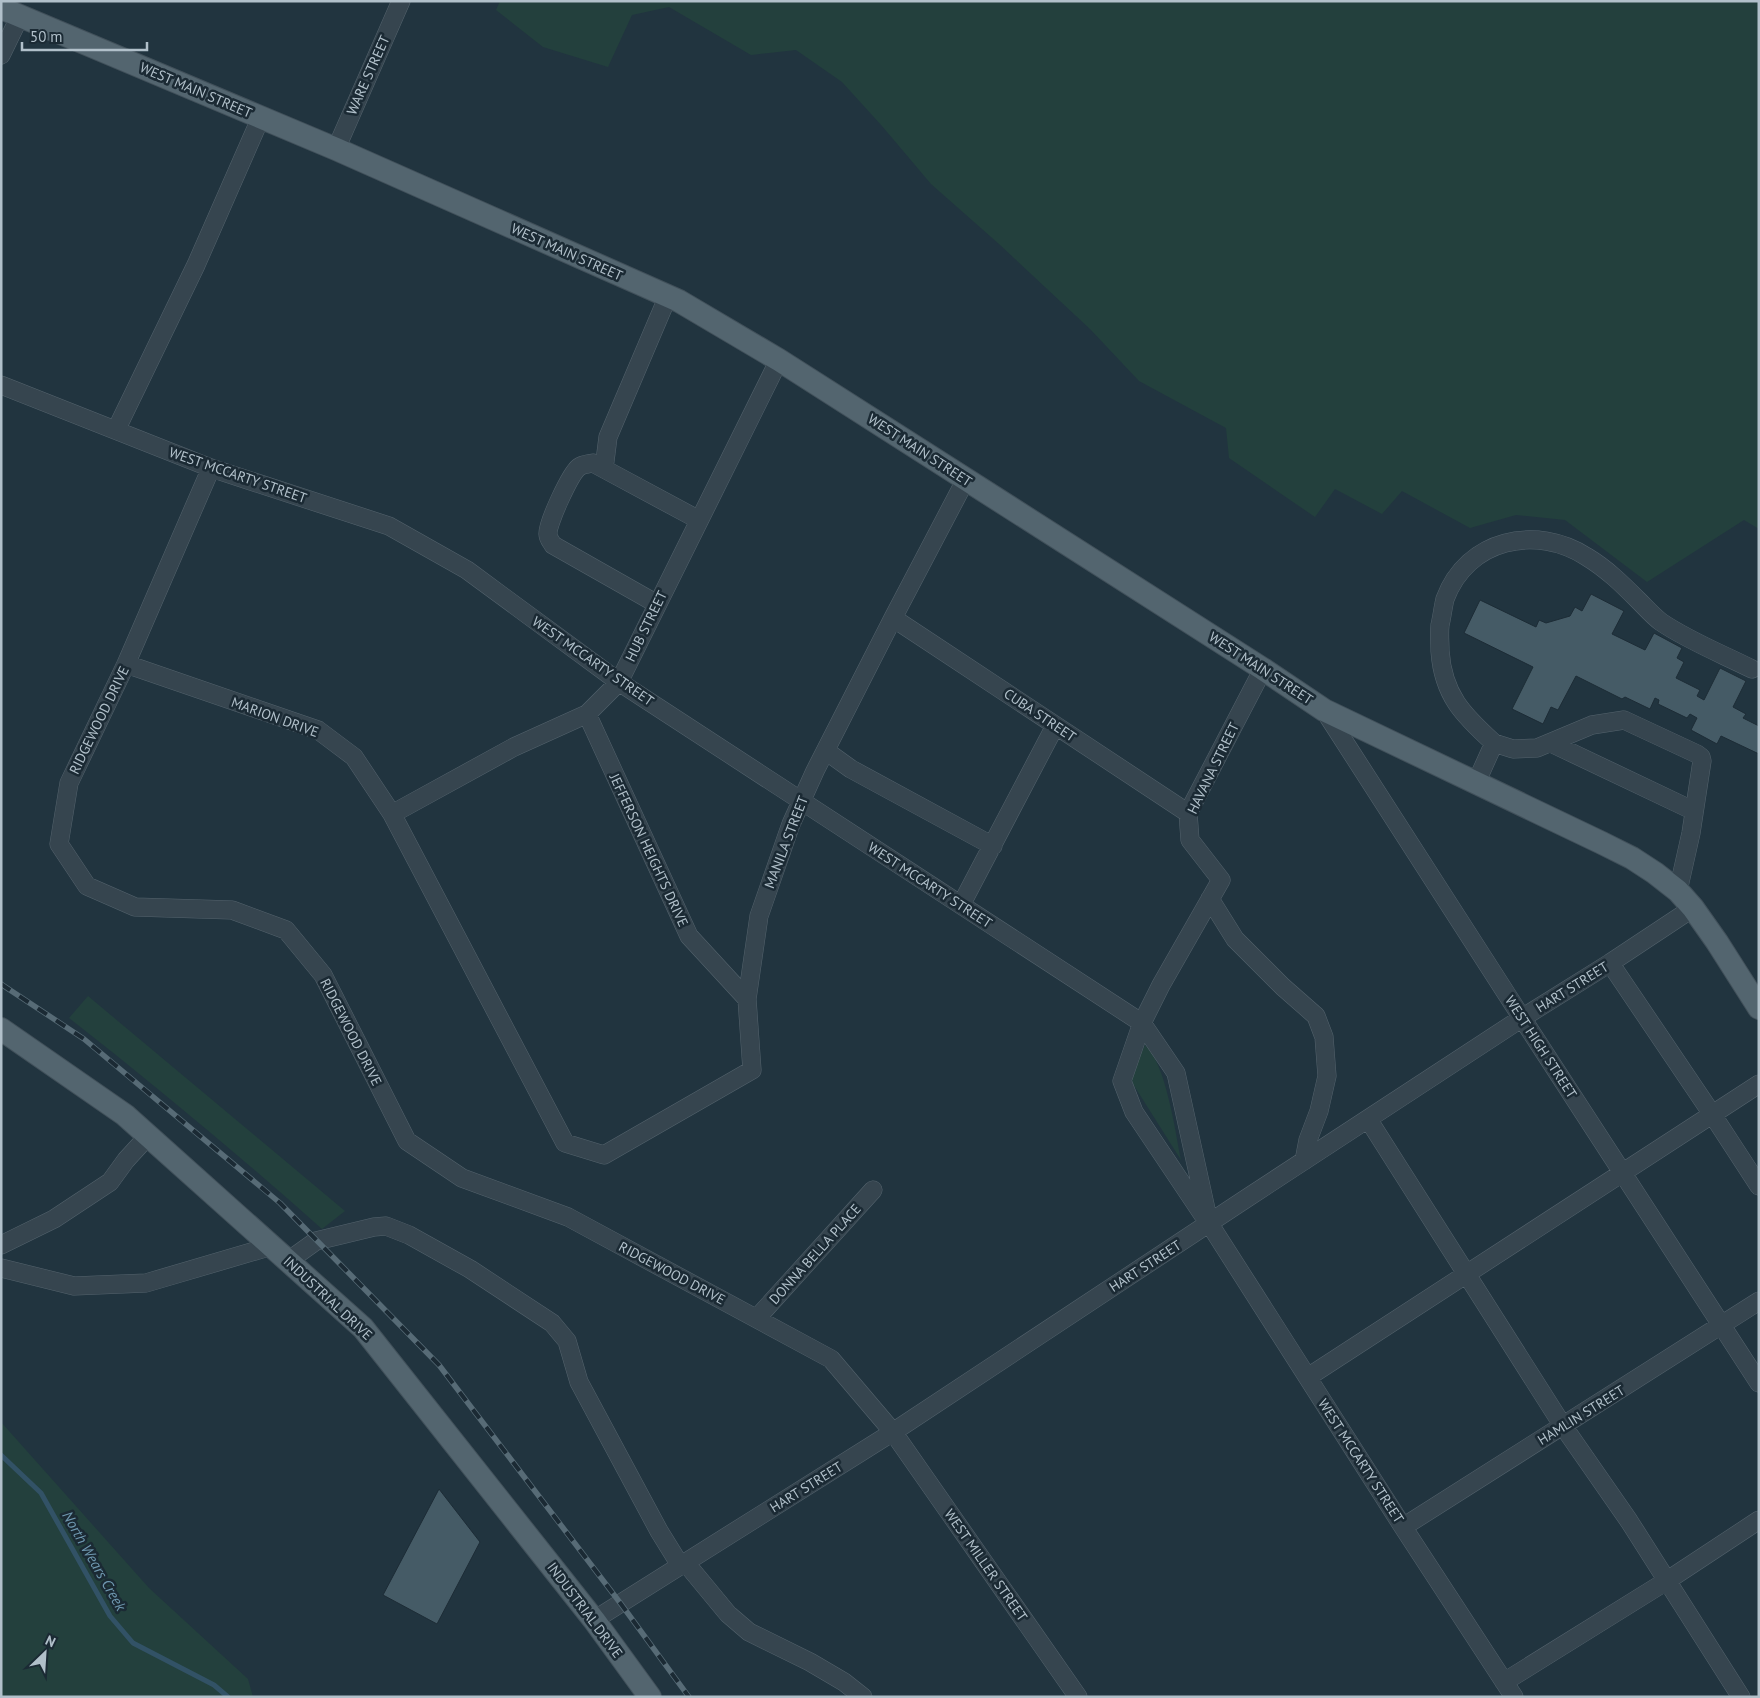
<svg xmlns="http://www.w3.org/2000/svg" width="1760" height="1698" font-family="'PT Sans',sans-serif">
	<style>
		.green { fill: #23403d }
		.lines { fill: none; stroke-linecap: round; stroke-linejoin: round }
		.stream { stroke: #325266; stroke-width: 5 }
		.building { fill: #455b66; stroke: #1d2c36 }
		.minor-casing { stroke: #54636d; stroke-width: 19 }
		.major-casing { stroke: #42515b; stroke-width: 24 }
		.minor { stroke: #36454f; stroke-width: 18 }
		.major { stroke: #53656f; stroke-width: 22 }
		.rail-casing { stroke: #576b76; stroke-width: 5.5 }
		.rail { stroke: #1b2a34; stroke-width: 4; stroke-dasharray: 11; stroke-linecap: butt }
		.labels { text-anchor: middle; stroke-width: 5; stroke-linejoin: round; paint-order: stroke }
		.street-label { font-size: 14px; fill: #b1c0ca; stroke: #1b2a34 }
		.water-label { font-size: 15px; font-style: italic; fill: #6f98b0; stroke: #1b2a34 }
	</style>
	<rect width="100%" height="100%" fill="#21343f"/>
	<path class="green" d="M500,1H1759V529L1744,520L1647,582L1565,520L1516,515L1470,528L1402,491L1382,514L1335,489L1315,517L1229,458L1226,428L1139,381L1090,329L999,244L931,184L882,126L842,82L796,50L751,55L669,7L632,15L608,67L543,47L496,10Z
		M88,996L345,1211L322,1229C240,1156 156,1086 69,1018Z
		M1145,1045C1166,1064 1175,1130 1181,1160L1133,1084L1131,1074Z
		M1,1422L149,1588L248,1679L253,1697H1Z"/>
	<g class="lines">
		<path class="stream" d="M1,1455L41,1493L110,1616L133,1643L214,1685L228,1697"/>
	</g>
	<path class="building" d="M1591,594L1624,611L1612,634L1645,650L1654,633L1682,648L1677,658L1684,662L1676,678L1700,690L1697,696L1704,700L1720,668L1746,681L1733,707L1746,714L1743,718L1759,726V754L1721,736L1717,744L1691,730L1697,718L1690,714L1687,718L1658,704L1659,700L1655,698L1650,709L1625,697L1622,699L1576,676L1558,710L1551,707L1543,724L1512,709L1533,667L1464,633L1480,600L1536,627L1539,620L1546,623L1570,616L1575,607L1582,611Z
		M439,1489L480,1542L437,1624L383,1595Z"/>
	<g class="lines">
		<defs>
			<path id="minor" d="M1,55L20,16
				M336,149L401,1
				M1,385L211,468L389,526L467,570L619,682L1142,1023L1176,1073L1209,1223L1403,1527L1514,1697
				M116,430L196,265L261,117
				M211,468L126,664L69,783L59,844L87,886L135,907L232,910L286,930L323,975L407,1141L462,1178L568,1217L831,1359L893,1432L1078,1697
				M604,469L608,437L668,296
				M657,604L553,545C551,541 548,539 548,534C547,524 570,474 579,467C583,464 588,464 593,463L699,520
				M893,618L1188,813
				M126,664L318,730L354,757L392,814L565,1143L604,1155L752,1070L747,999L759,916L791,824L815,771L893,618L966,479
				M1324,710L1522,1018L1759,1383
				M587,714L689,936L747,999
				M1494,743C1463,715 1443,695 1440,651C1440,642 1439,634 1440,625C1442,617 1443,607 1445,599C1467,539 1536,524 1587,557C1607,569 1623,585 1639,601C1646,608 1653,616 1661,622C1689,641 1722,654 1752,669
				M1551,743L1694,811
				M826,751L851,769L993,846
				M1476,783L1494,743L1513,749L1537,748L1592,725L1624,720L1697,754L1701,757L1702,761L1691,833L1678,891
				M392,814L514,747L587,714L619,682L779,360
				M1210,899L1235,939L1283,987L1316,1016L1324,1037L1327,1076L1319,1111L1308,1140L1304,1161
				M961,905L1055,726
				M1610,963L1712,1114L1759,1186
				M1368,1119L1563,1426L1629,1521L1741,1697
				M1203,1215L1134,1112L1122,1081L1142,1023L1161,985L1221,880L1190,840L1188,813L1263,669
				M1,1245L54,1219L110,1182L126,1160L148,1136
				M288,1261L316,1241L374,1227L386,1226L409,1235L470,1269L552,1323L567,1341L579,1382L659,1531L680,1565
				M1,1268L74,1286L146,1283L272,1246
				M757,1318L873,1190
				M1308,1377L1759,1084
				M1403,1527L1759,1301
				M685,1562L728,1614L749,1632L810,1662L844,1682L863,1697
				M594,1620L893,1432L1244,1200L1522,1018L1610,963L1693,908
				M1504,1682L1668,1580L1759,1520"/>
			<path id="major" d="M1,8L336,149L679,301L779,360L1263,669L1324,710L1602,843L1632,858L1655,873L1678,891L1693,908L1717,942L1759,1008
				M1,1029L125,1115L363,1328L594,1620L650,1697"/>
		</defs>
		<use href="#minor" class="minor-casing"/>
		<use href="#major" class="major-casing"/>
		<use href="#minor" class="minor"/>
		<use href="#major" class="major"/>
		<defs>
			<path id="rail" d="M1,984L84,1039L280,1203L439,1365L621,1604L689,1697"/>
		</defs>
		<use href="#rail" class="rail-casing"/>
		<use href="#rail" class="rail"/>
	</g>
	<g class="labels">
		<g class="street-label">
			<text transform="translate(368 75) rotate(-66)" y="5">WARE STREET</text>
			<text transform="translate(196 90) rotate(23)" y="5">WEST MAIN STREET</text>
			<text transform="translate(567 252) rotate(24)" y="5">WEST MAIN STREET</text>
			<text transform="translate(920 450) rotate(33)" y="5">WEST MAIN STREET</text>
			<text transform="translate(238 475) rotate(19)" y="5">WEST MCCARTY STREET</text>
			<text transform="translate(646 626) rotate(-64)" y="5">HUB STREET</text>
			<text transform="translate(593 661) rotate(35)" y="5">WEST MCCARTY STREET</text>
			<text transform="translate(1261 668) rotate(33)" y="5">WEST MAIN STREET</text>
			<text transform="translate(1040 715) rotate(34)" y="5">CUBA STREET</text>
			<text transform="translate(275 717) rotate(20)" y="5">MARION DRIVE</text>
			<text transform="translate(99 720) rotate(-64)" y="5">RIDGEWOOD DRIVE</text>
			<text transform="translate(1213 768) rotate(-64)" y="5">HAVANA STREET</text>
			<text transform="translate(786 842) rotate(-69)" y="5">MANILA STREET</text>
			<text transform="translate(649 850) rotate(65)" y="5">JEFFERSON HEIGHTS DRIVE</text>
			<text transform="translate(930 885) rotate(33)" y="5">WEST MCCARTY STREET</text>
			<text transform="translate(1572 987) rotate(-32)" y="5">HART STREET</text>
			<text transform="translate(351 1032) rotate(63)" y="5">RIDGEWOOD DRIVE</text>
			<text transform="translate(1541 1047) rotate(57)" y="5">WEST HIGH STREET</text>
			<text transform="translate(815 1254) rotate(-48)" y="5">DONNA BELLA PLACE</text>
			<text transform="translate(1145 1266) rotate(-33)" y="5">HART STREET</text>
			<text transform="translate(672 1273) rotate(28)" y="5">RIDGEWOOD DRIVE</text>
			<text transform="translate(328 1298) rotate(43)" y="5">INDUSTRIAL DRIVE</text>
			<text transform="translate(1581 1415) rotate(-32)" y="5">HAMLIN STREET</text>
			<text transform="translate(1361 1461) rotate(57)" y="5">WEST MCCARTY STREET</text>
			<text transform="translate(806 1487) rotate(-32)" y="5">HART STREET</text>
			<text transform="translate(986 1565) rotate(55)" y="5">WEST MILLER STREET</text>
			<text transform="translate(585 1610) rotate(53)" y="5">INDUSTRIAL DRIVE</text>
		</g>
		<g class="water-label">
			<text transform="translate(94 1561) rotate(60)" y="5">North Wears Creek</text>
		</g>
	</g>
	<rect width="1760" height="1698" fill="none" stroke="#b1c0ca" stroke-width="5"/>
	<g transform="translate(45 1653) rotate(25)" stroke="#1b2a34" stroke-width="4" paint-order="stroke">
	<path d="M0-4L9 19L0 12L-9 19Z" fill="#b1c0ca"/>
	<text y="-8" font-size="14" font-weight="bold" text-anchor="middle" fill="#b1c0ca">N</text>
	</g>
	<path d="M22 42v8h125v-8" fill="none" stroke="#b1c0ca" stroke-width="2.5"/>
	<text x="30" y="42" font-size="15" fill="#b1c0ca" stroke="#1b2a34" stroke-width="4" paint-order="stroke">50 m</text>
</svg>
